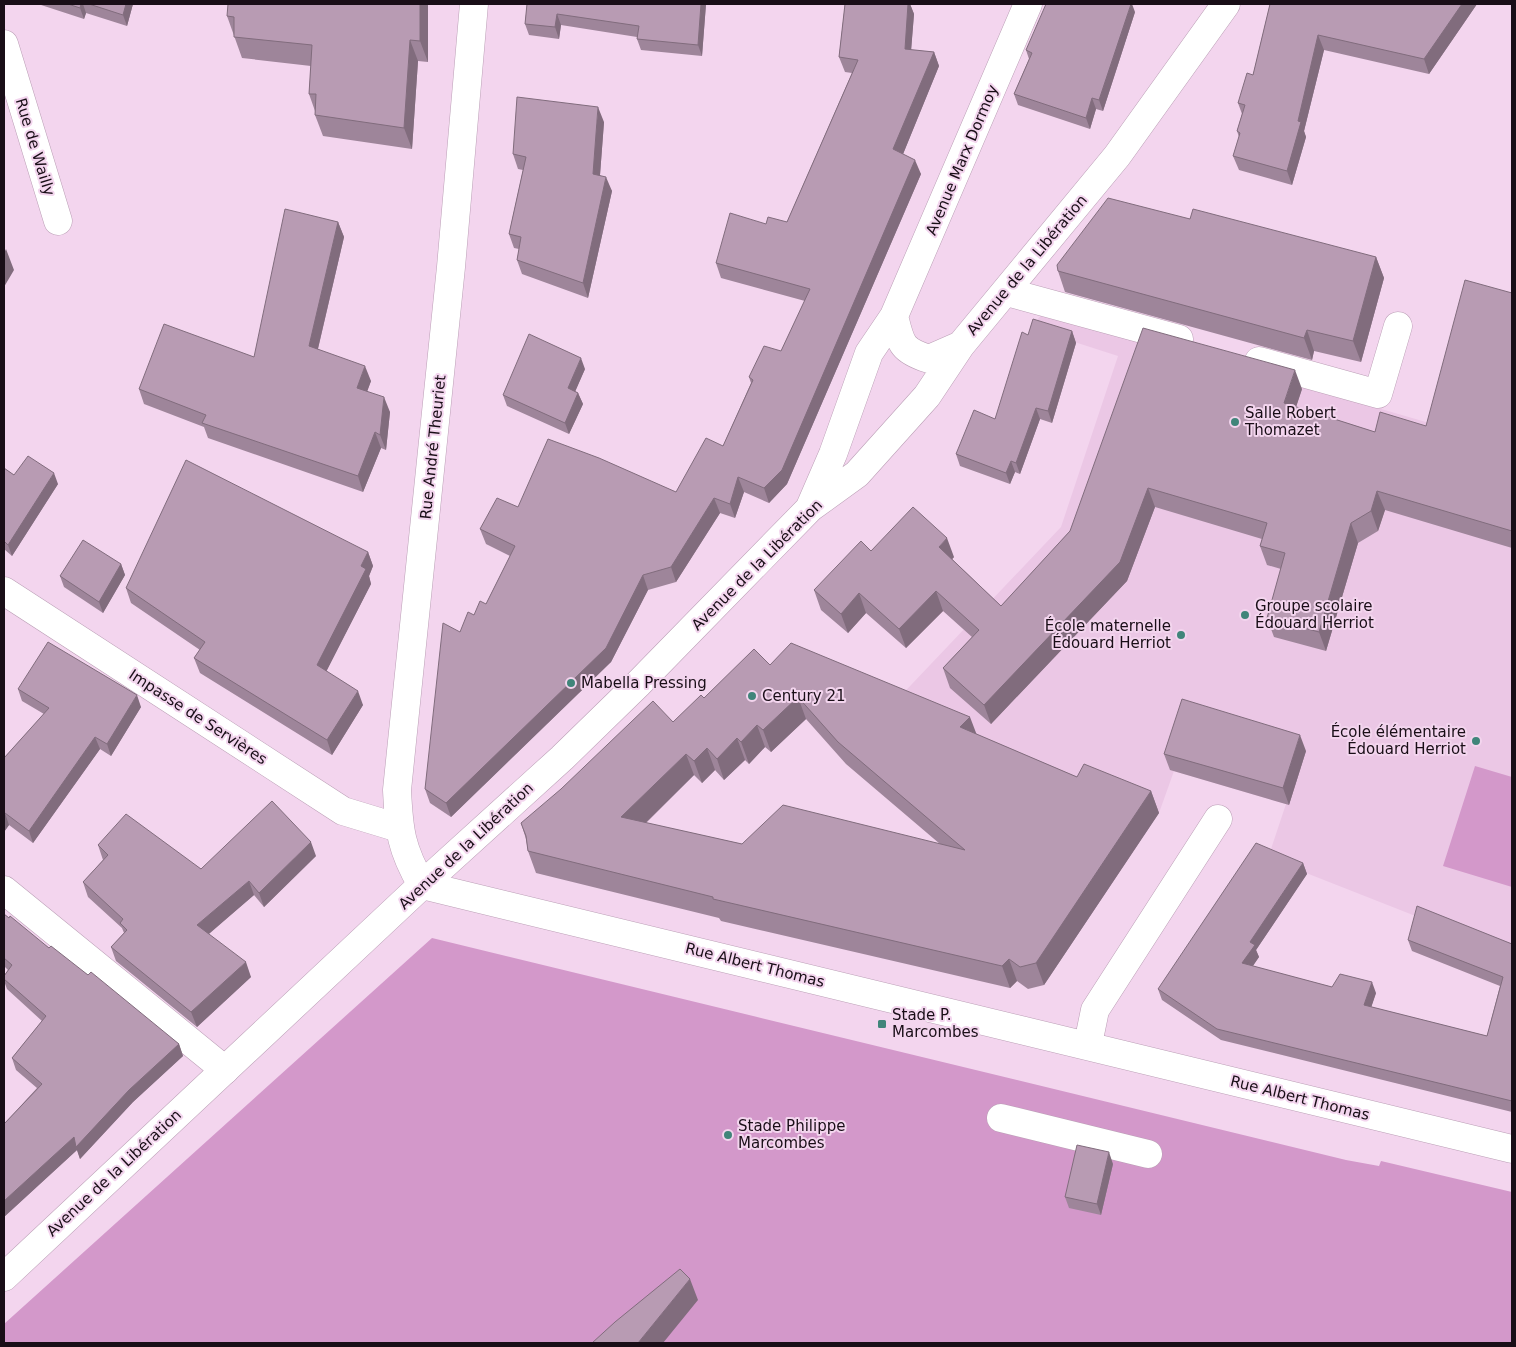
<svg xmlns="http://www.w3.org/2000/svg" width="1516" height="1347" font-family="'DejaVu Sans',sans-serif">
	<style>
		.built { fill: #ebc7e5 }
		.green { fill: #d398ca }
		.lines { fill: none; stroke-linecap: round; stroke-linejoin: round }
		.minor-casing { stroke: #bb9fb6; stroke-width: 29 }
		.major-casing { stroke: #bb9fb6; stroke-width: 29 }
		.minor { stroke: #fff; stroke-width: 28 }
		.major { stroke: #fff; stroke-width: 28 }
		.wall { fill: #9e859a; fill-rule: evenodd }
		.shaded-wall { fill: #816c7d }
		.building { fill: #b89bb3; stroke: #816c7d; fill-rule: evenodd }
		.poi-dot { fill: #40857a; stroke: #f3d5ee; stroke-width: 2 }
		.labels { text-anchor: middle; stroke-width: 4; stroke-linejoin: round; paint-order: stroke }
		.street-label { font-size: 15px; fill: #190e17; stroke: #f3d5ee }
		.poi-label { font-size: 15px; fill: #190e17; stroke: #f3d5ee; text-anchor: start }
	</style>
	<rect width="100%" height="100%" fill="#f3d5ee"/>
	<path class="built" d="M1044,311L1512,447V954L1268,858L1286,804L1174,771L1159,813L893,704L1061,527L1118,356L1031,328Z"/>
	<path class="green" d="M1475,766L1512,777V887L1443,866Z
		M432,938L1346,1160L1379,1166L1381,1161L1512,1192V1343H4V1324Z"/>
	<g class="lines">
		<defs>
			<path id="minor" d="M474,4L451,267L397,790C399,831 401,849 422,885L1512,1149
				M4,44L58,221
				M1007,292L1179,339
				M1259,361L1378,394L1398,326
				M4,591L343,811L399,828
				M4,890L225,1070
				M1088,1044L1095,1010L1218,819
				M1001,1118L1148,1154"/>
			<path id="major" d="M894,316C901,344 901,350 929,359L961,345
				M810,507L833,454L869,353L894,316L1028,4
				M4,1277L422,885L562,758L638,684L810,508L857,474L927,396L961,345L1117,156L1226,4"/>
		</defs>
		<use href="#minor" class="minor-casing"/>
		<use href="#major" class="major-casing"/>
		<use href="#minor" class="minor"/>
		<use href="#major" class="major"/>
	</g>
	<path class="wall" d="M38,4H133L127,26L86,13L84,19Z
		M428,4V62L418,61L412,149L323,136L315,115V111L309,94L311,66L242,58L227,16Z
		M527,4H706L702,56L641,50L637,39V37L561,25L559,39L529,35L525,24Z
		M845,4H910L914,14L911,50L934,52L939,66L903,154L921,174L787,484L769,503L744,492L735,518L720,513L676,582L648,590L611,662L451,817L430,803L425,789L460,632L474,615L486,604L510,556L486,544L480,529L518,507L676,492L723,446L751,383L749,377L781,351L805,301L721,278L716,263L766,224L787,222L852,73L845,72L839,57Z
		M1270,4H1477L1429,74L1324,50L1304,131L1306,137L1292,185L1239,170L1233,156L1239,137L1237,131L1242,114L1238,103L1253,75Z
		M1135,12L1103,111L1096,109L1090,129L1018,105L1014,94L1029,59L1026,50Z
		M604,122L600,175L612,191L588,298L522,274L517,260L519,249L514,248L509,234L523,170L518,169L513,154Z
		M1190,219L1376,257L1384,278L1361,362L1314,351L1312,360L1065,292L1058,271Z
		M338,222L344,237L318,349L371,381L367,391L390,412L386,450L381,448L363,492L208,438L204,427L144,404L139,389L254,357Z
		M1512,293V548L1385,510L1378,531L1358,543L1326,651L1274,637L1267,618L1281,569L1267,565L1260,546L1262,539L1155,507L1127,581L991,724L950,688L943,668L972,637L943,611L906,648L866,613L848,633L821,610L814,590L871,551L954,557L952,559L1001,606L1070,531L1302,389L1296,407L1375,432L1426,426Z
		M1072,331L1076,343L1052,423L1040,419L1020,474L1015,472L1010,484L960,466L956,454L995,419L1028,335Z
		M585,369L575,391L578,393L583,404L569,434L507,406L503,395Z
		M4,468L14,475L58,484L12,556L4,549Z
		M368,552L373,566L369,576L371,584L326,671L363,705L332,755L200,673L194,658L200,650L131,603L126,588Z
		M121,564L125,575L103,613L64,587L60,576Z
		M770,665L976,734L1077,777L1151,791L1159,813L1044,985L1028,989L1017,981L1010,988L721,921L719,918L536,873L528,851L526,839L521,823L673,722L704,698ZM806,719L846,764L940,844H742L646,823L694,775L702,783L715,770L724,780L745,760L749,764L765,747L771,752Z
		M18,689L141,707L111,756L100,749L33,843L9,825L4,832V758L44,714L22,701Z
		M1306,751L1289,805L1170,770L1164,754Z
		M98,845L201,869L316,856L264,907L254,895L208,934L251,977L197,1027L116,961L111,947L124,933L122,928L88,897L83,882L103,860Z
		M1303,863L1307,874L1256,950L1259,957L1252,966L1332,987L1376,993L1371,1007L1487,1036L1500,986L1412,951L1408,940L1512,944V1112L1221,1040L1162,1000L1158,989Z
		M4,914L49,948L88,975L179,1044L183,1056L133,1102L80,1159L77,1150L4,1217V1124L37,1088L16,1070L12,1058L42,1021L7,989L4,981V976L8,970L4,966Z
		M1113,1164L1101,1215L1069,1208L1065,1197Z"/>
	<path class="shaded-wall" d="M81,4H83L86,13L84,19L80,8Z
		M126,4H133L127,26L123,15Z
		M420,4H428V62L420,41Z
		M701,4H706L702,56L698,45Z
		M908,4H910L914,14L910,64L905,49Z
		M1131,4H1132L1135,12L1103,111L1099,100Z
		M1462,4H1477L1429,74L1424,59Z
		M557,14L561,25L559,39L555,27Z
		M1318,35L1324,50L1304,131L1306,137L1292,185L1287,171L1298,121Z
		M410,40L418,61L412,149L404,128Z
		M934,52L939,66L899,164L893,149Z
		M1092,98L1096,109L1090,129L1086,118Z
		M598,107L604,122L599,188L593,174Z
		M915,160L921,174L787,484L769,503L764,488Z
		M606,177L612,191L588,298L583,283Z
		M338,222L344,237L315,361L309,346Z
		M6,249L14,270L4,287V253Z
		M1376,257L1384,278L1361,362L1353,341Z
		M1307,330L1314,351L1312,360L1304,338Z
		M1072,331L1076,343L1052,423L1048,411Z
		M581,358L585,369L572,399L568,388Z
		M365,366L371,381L363,403L357,388Z
		M1295,370L1302,389L1291,422L1284,403Z
		M578,393L583,404L569,434L565,423Z
		M384,397L390,412L386,450L380,435Z
		M1036,408L1040,419L1020,474L1016,463Z
		M375,432L381,448L363,492L358,476Z
		M1011,461L1015,472L1010,484L1006,473Z
		M54,473L58,484L12,556L8,545Z
		M738,477L744,492L735,518L730,504Z
		M1148,488L1155,507L1127,581L991,724L984,705Z
		M1377,491L1385,510L1378,531L1371,511Z
		M714,498L720,513L676,582L671,567Z
		M1351,523L1358,543L1326,651L1319,632Z
		M947,538L954,557L946,566L939,547Z
		M368,552L373,566L369,576L371,584L322,680L317,665L361,566Z
		M121,564L125,575L103,613L99,602Z
		M643,575L648,590L611,662L451,817L446,803Z
		M936,591L943,611L906,648L899,629Z
		M859,593L866,613L848,633L841,614Z
		M358,691L363,705L332,755L327,740Z
		M137,695L141,707L111,756L107,744Z
		M798,697L806,719L771,752L763,730Z
		M970,717L978,738L960,727Z
		M757,725L765,747L749,764L741,742Z
		M1300,735L1306,751L1289,805L1283,788Z
		M95,737L100,749L33,843L29,831Z
		M737,738L745,760L724,780L717,759Z
		M707,748L715,770L702,783L694,761Z
		M686,754L694,775L629,839L621,817Z
		M1151,791L1159,813L1044,985L1036,963Z
		M5,813L9,825L4,832V815Z
		M311,842L316,856L264,907L259,893Z
		M1303,863L1307,874L1256,950L1259,957L1247,975L1242,963L1250,942Z
		M249,881L254,895L202,940L197,925Z
		M1009,959L1017,981L1010,988L1002,966Z
		M246,962L251,977L197,1027L191,1012Z
		M1372,982L1376,993L1368,1017L1364,1005Z
		M179,1044L183,1056L133,1102L80,1159L77,1150L4,1217V1201L74,1137L129,1090Z
		M1109,1152L1113,1164L1101,1215L1097,1204Z
		M690,1279L698,1300L663,1343H638Z"/>
	<path class="building" d="M68,4H81L80,8Z
		M89,4H126L123,15Z
		M228,4H420V41L410,40L404,128L315,115L316,94H309L312,45L234,37V17L227,16Z
		M527,4H701L698,45L637,39L639,26L557,14L555,27L525,24Z
		M845,4H908L905,49L934,52L893,149L915,160L782,470L764,488L738,477L730,504L714,498L671,567L643,575L606,648L446,803L425,789L443,623L460,632L468,612L474,615L480,601L486,604L515,546L480,529L497,498L518,507L548,439L599,458L676,492L706,438L723,446L753,380L749,377L764,346L781,351L810,289L716,263L730,213L766,224L768,217L787,222L858,60L839,57Z
		M1046,4H1131L1099,100L1092,98L1086,118L1014,94L1032,53L1026,50Z
		M1270,4H1462L1424,59L1318,35L1298,121L1301,122L1287,171L1233,156L1240,133L1237,131L1245,105L1238,103L1247,73L1253,75Z
		M517,97L598,107L593,174L606,177L583,283L517,260L521,237L509,234L526,157L513,154Z
		M1108,198L1190,219L1193,209L1376,257L1353,341L1307,330L1304,338L1058,271L1057,265Z
		M285,209L338,222L309,346L365,366L357,388L384,397L380,435L375,432L358,476L202,423L206,415L139,389L164,324L254,357Z
		M1465,280L1512,293V531L1377,491L1371,511L1351,523L1319,632L1267,618L1285,553L1260,546L1267,523L1148,488L1120,562L984,705L943,668L979,630L936,591L899,629L859,593L841,614L814,590L861,541L871,551L913,507L947,538L939,547L1001,606L1070,531L1143,328L1295,370L1284,403L1375,432L1380,412L1426,426Z
		M1033,319L1072,331L1048,411L1036,408L1016,463L1011,461L1006,473L956,454L974,410L995,419L1022,332L1028,335Z
		M529,334L581,358L568,388L578,393L565,423L503,395Z
		M28,456L54,473L8,545L4,541V468L14,475Z
		M186,460L368,552L361,566L366,569L317,665L358,691L327,740L194,658L205,642L126,588Z
		M83,540L121,564L99,602L60,576Z
		M48,642L137,695L107,744L95,737L29,831L5,813L4,815V758L49,708L18,689Z
		M791,643L970,717L960,727L1077,777L1084,764L1151,791L1036,963L1020,967L1009,959L1002,966L713,899V897L528,851L526,836L521,823L561,789L653,701L673,722L701,695L704,698L754,649L770,665ZM798,697L838,742L965,850L783,805L742,844L621,817L686,754L694,761L707,748L717,759L737,738L741,742L757,725L763,730Z
		M1182,699L1300,735L1283,788L1164,754Z
		M272,801L311,842L259,893L249,881L197,925L246,962L191,1012L111,947L127,930L120,923L123,919L83,882L108,855L98,845L126,814L201,869Z
		M1256,843L1303,863L1250,942L1255,945L1242,963L1332,987L1340,974L1372,982L1364,1005L1487,1036L1503,977L1408,940L1417,906L1512,944V1101L1217,1029L1158,989Z
		M4,914L9,918L10,916L49,948L51,946L88,975L91,972L179,1044L129,1090L76,1147L74,1137L4,1201V1124L42,1084L12,1058L46,1016L4,979V976L12,965L4,958Z
		M1077,1145L1109,1152L1097,1204L1065,1197Z
		M680,1269L690,1279L638,1343H592L615,1322Z"/>
	<g class="poi-dot">
		<circle cx="1235" cy="422" r="5"/>
		<circle cx="1245" cy="615" r="5"/>
		<circle cx="1181" cy="635" r="5"/>
		<circle cx="571" cy="683" r="5"/>
		<circle cx="752" cy="696" r="5"/>
		<circle cx="1476" cy="741" r="5"/>
		<rect x="877" y="1019" width="10" height="10" rx="2.5"/>
		<circle cx="728" cy="1135" r="5"/>
	</g>
	<g class="labels">
		<g class="street-label">
			<text transform="translate(35 147) rotate(73)" y="5">Rue de Wailly</text>
			<text transform="translate(962 160) rotate(-67)" y="5">Avenue Marx Dormoy</text>
			<text transform="translate(1027 265) rotate(-50)" y="5">Avenue de la Libération</text>
			<text transform="translate(433 447) rotate(-84)" y="5">Rue André Theuriet</text>
			<text transform="translate(757 565) rotate(-45)" y="5">Avenue de la Libération</text>
			<text transform="translate(198 717) rotate(33)" y="5">Impasse de Servières</text>
			<text transform="translate(466 846) rotate(-43)" y="5">Avenue de la Libération</text>
			<text transform="translate(755 965) rotate(14)" y="5">Rue Albert Thomas</text>
			<text transform="translate(1300 1098) rotate(14)" y="5">Rue Albert Thomas</text>
			<text transform="translate(114 1173) rotate(-43)" y="5">Avenue de la Libération</text>
		</g>
		<g class="poi-label">
			<text x="1245" y="418">Salle Robert<tspan x="1245" dy="17">Thomazet</tspan></text>
			<text x="1255" y="611">Groupe scolaire<tspan x="1255" dy="17">Édouard Herriot</tspan></text>
			<text x="1171" y="631" text-anchor="end">École maternelle<tspan x="1171" dy="17">Édouard Herriot</tspan></text>
			<text x="581" y="688">Mabella Pressing</text>
			<text x="762" y="701">Century 21</text>
			<text x="1466" y="737" text-anchor="end">École élémentaire<tspan x="1466" dy="17">Édouard Herriot</tspan></text>
			<text x="892" y="1020">Stade P.<tspan x="892" dy="17">Marcombes</tspan></text>
			<text x="738" y="1131">Stade Philippe<tspan x="738" dy="17">Marcombes</tspan></text>
		</g>
	</g>
	<rect width="1516" height="1347" fill="none" stroke="#190e17" stroke-width="10"/>
</svg>
